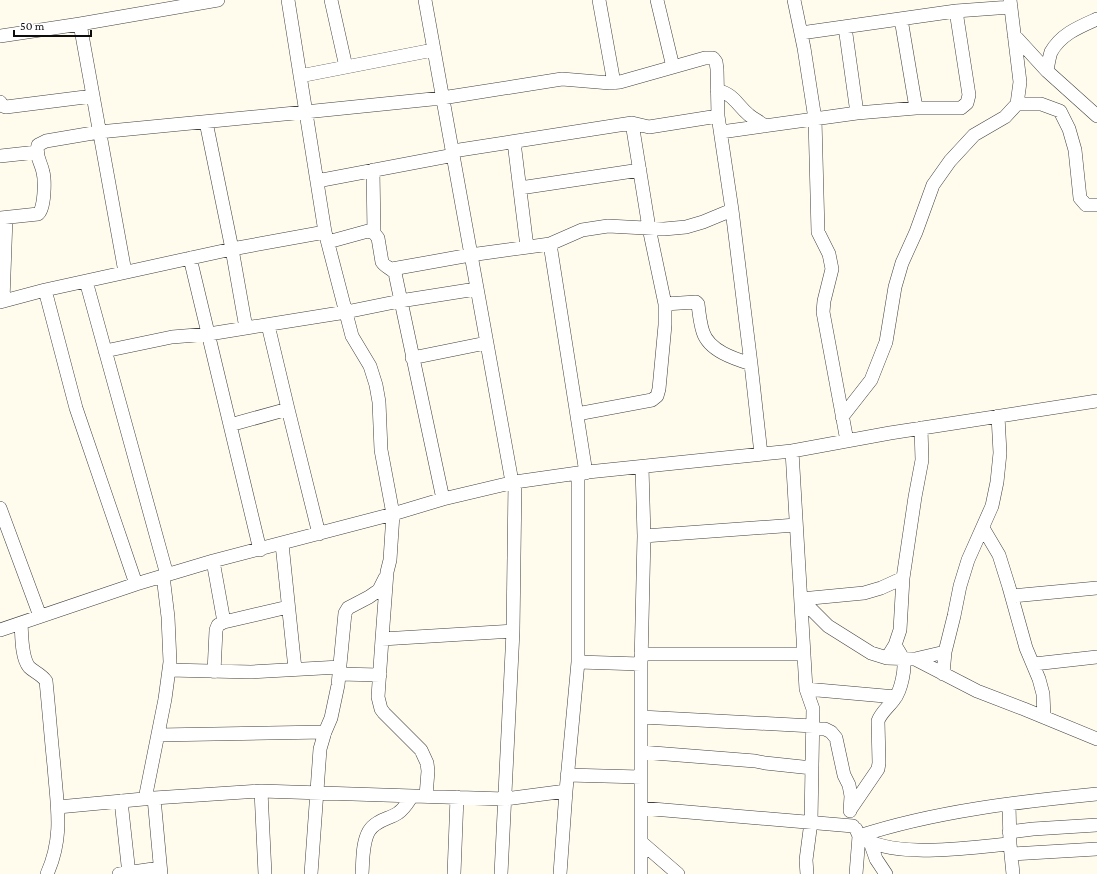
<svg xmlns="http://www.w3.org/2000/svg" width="1097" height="874" font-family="'Crimson Pro',serif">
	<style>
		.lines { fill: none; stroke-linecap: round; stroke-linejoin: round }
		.minor-casing { stroke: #404040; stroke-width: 14 }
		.minor { stroke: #fff; stroke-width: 13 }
	</style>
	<rect width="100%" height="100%" fill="#fffced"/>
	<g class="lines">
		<defs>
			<path id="minor" d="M288,0L325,232L352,336L370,366L376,385L379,402L381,450L393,514L390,560L387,572L382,639L378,697L381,709L384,713L421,750L427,763L428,771L426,796
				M331,0L346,67
				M425,0L512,482
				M599,0L614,83
				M657,0L673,67
				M794,0L804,48L815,119L818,232L829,254L832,269L824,301L823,312L847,441
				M901,19L916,108
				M80,24L125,272
				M845,27L857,113
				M801,33L956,11L1011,7
				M1014,35L1047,71L1097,116
				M0,36L80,24L218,0
				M1047,71C1048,65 1049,58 1051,52C1061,34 1079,27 1097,19
				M300,76L433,50
				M717,90C735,95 736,104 749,115C754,119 760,122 765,126
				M0,102L3,106L6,107L93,96
				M1017,104H1041L1060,111L1069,129L1075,150L1080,198L1086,205H1097
				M206,122L232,249L246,328
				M721,132L857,113L916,108H961L967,103L969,95L956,11
				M514,142L527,247
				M453,151L632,123L649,127L718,116
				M0,156L37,152
				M373,170L374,233L378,238L382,262C385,267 391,268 395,273L443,499
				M317,181L454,155
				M520,188L640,170
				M0,218L38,214C45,209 45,180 43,172C41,162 35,156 38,145L46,141L99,132L305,112L442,98L562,79L610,83L620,82L705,58H713L716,62L717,69L718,116L732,210L751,364L761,454
				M328,242L368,231L374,233
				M550,244L586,473
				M190,258L260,550
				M392,269L470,255L550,244L582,230L608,226L664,229L686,227L703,222L732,210
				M86,281L167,575
				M45,290L76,408L136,584
				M3,301L6,218
				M0,302L45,290L232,249L325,232
				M665,304L696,302L698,304C699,313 700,323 703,332C709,351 735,359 751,364
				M268,325L288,409L319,534
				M105,351L172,337L209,334L346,312L400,301L476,289
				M412,358L486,343
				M577,414L652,400L657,396L659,389L665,325V304L649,228L632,123
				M842,417L871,380L886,342L895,287L902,263L916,232L933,185L950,161L974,135L1005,117L1017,104L1020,82L1010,0
				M230,425L288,409
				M792,451L806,689L813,709L811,822L806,860L807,874
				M0,508L40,616
				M983,528L999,555L1009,587L1026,648L1039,679L1043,694L1044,717
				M644,536L796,525
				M282,544L295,669
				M213,561L224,622
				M1012,596L1097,588
				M801,599L828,626L871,653L887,658L915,659L945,652
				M801,599L864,593L881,588L903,578
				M21,623C22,635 21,657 29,667C34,672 41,674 46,681C49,710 51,738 54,766C57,806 64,836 47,874
				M0,630L136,584L213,561L393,514L443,499L515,482L578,473L792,451L890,433L1097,401
				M382,639L513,631
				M641,654H804
				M887,658L895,645L900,630L903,578L915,497L922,460L921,428
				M915,659L977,691L1024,709L1097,739
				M578,662L641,664
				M1034,664L1097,657
				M169,670L251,672L340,667
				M214,672L216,630L218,625L224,622L288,607
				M339,674L380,675
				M943,674L945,652L954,616L960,586L968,560L992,506L997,482L1000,453L998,416
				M806,689L896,697
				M641,717L813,726
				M812,729H825L831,732L836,738L844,775L849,785L851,796L850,811
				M158,735L325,732
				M641,752L755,761L765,763L812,768
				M567,775L641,777
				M261,791L265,874
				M154,798L161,874
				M145,799L165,699L170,662L168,617L163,576
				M121,801L129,874
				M1009,804L1010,844L1013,874
				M58,807L154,798L261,791L505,799L566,791
				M641,808L853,826
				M850,810L878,769L879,763L878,721C881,712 890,706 895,698C901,690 906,668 903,659C901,654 897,649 895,645
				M856,829L859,836L856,874
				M1009,832L1033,829L1097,825
				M859,836C936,811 1017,802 1097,794
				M859,836C895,860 968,847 1010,844
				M641,842L678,874
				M870,842L876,859L886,874
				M1011,854L1097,849
				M119,874L160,868
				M311,874L320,749L325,732L331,718L338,685L345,613L348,608L369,597L379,590L385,578
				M362,874C363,861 362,843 369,831C376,820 389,819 398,813C405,808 408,802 412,796
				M454,874L457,797
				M501,874L513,631L515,482
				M560,874L566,791L578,662V473
				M641,874V664L644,536L642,467"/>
		</defs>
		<use href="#minor" class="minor-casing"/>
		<use href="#minor" class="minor"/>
	</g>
	<path d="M14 30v6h77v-6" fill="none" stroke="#0d0d0d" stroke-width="2"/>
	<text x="20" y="30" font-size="12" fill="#0d0d0d" stroke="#ffffff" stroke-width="3" paint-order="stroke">50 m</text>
</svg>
